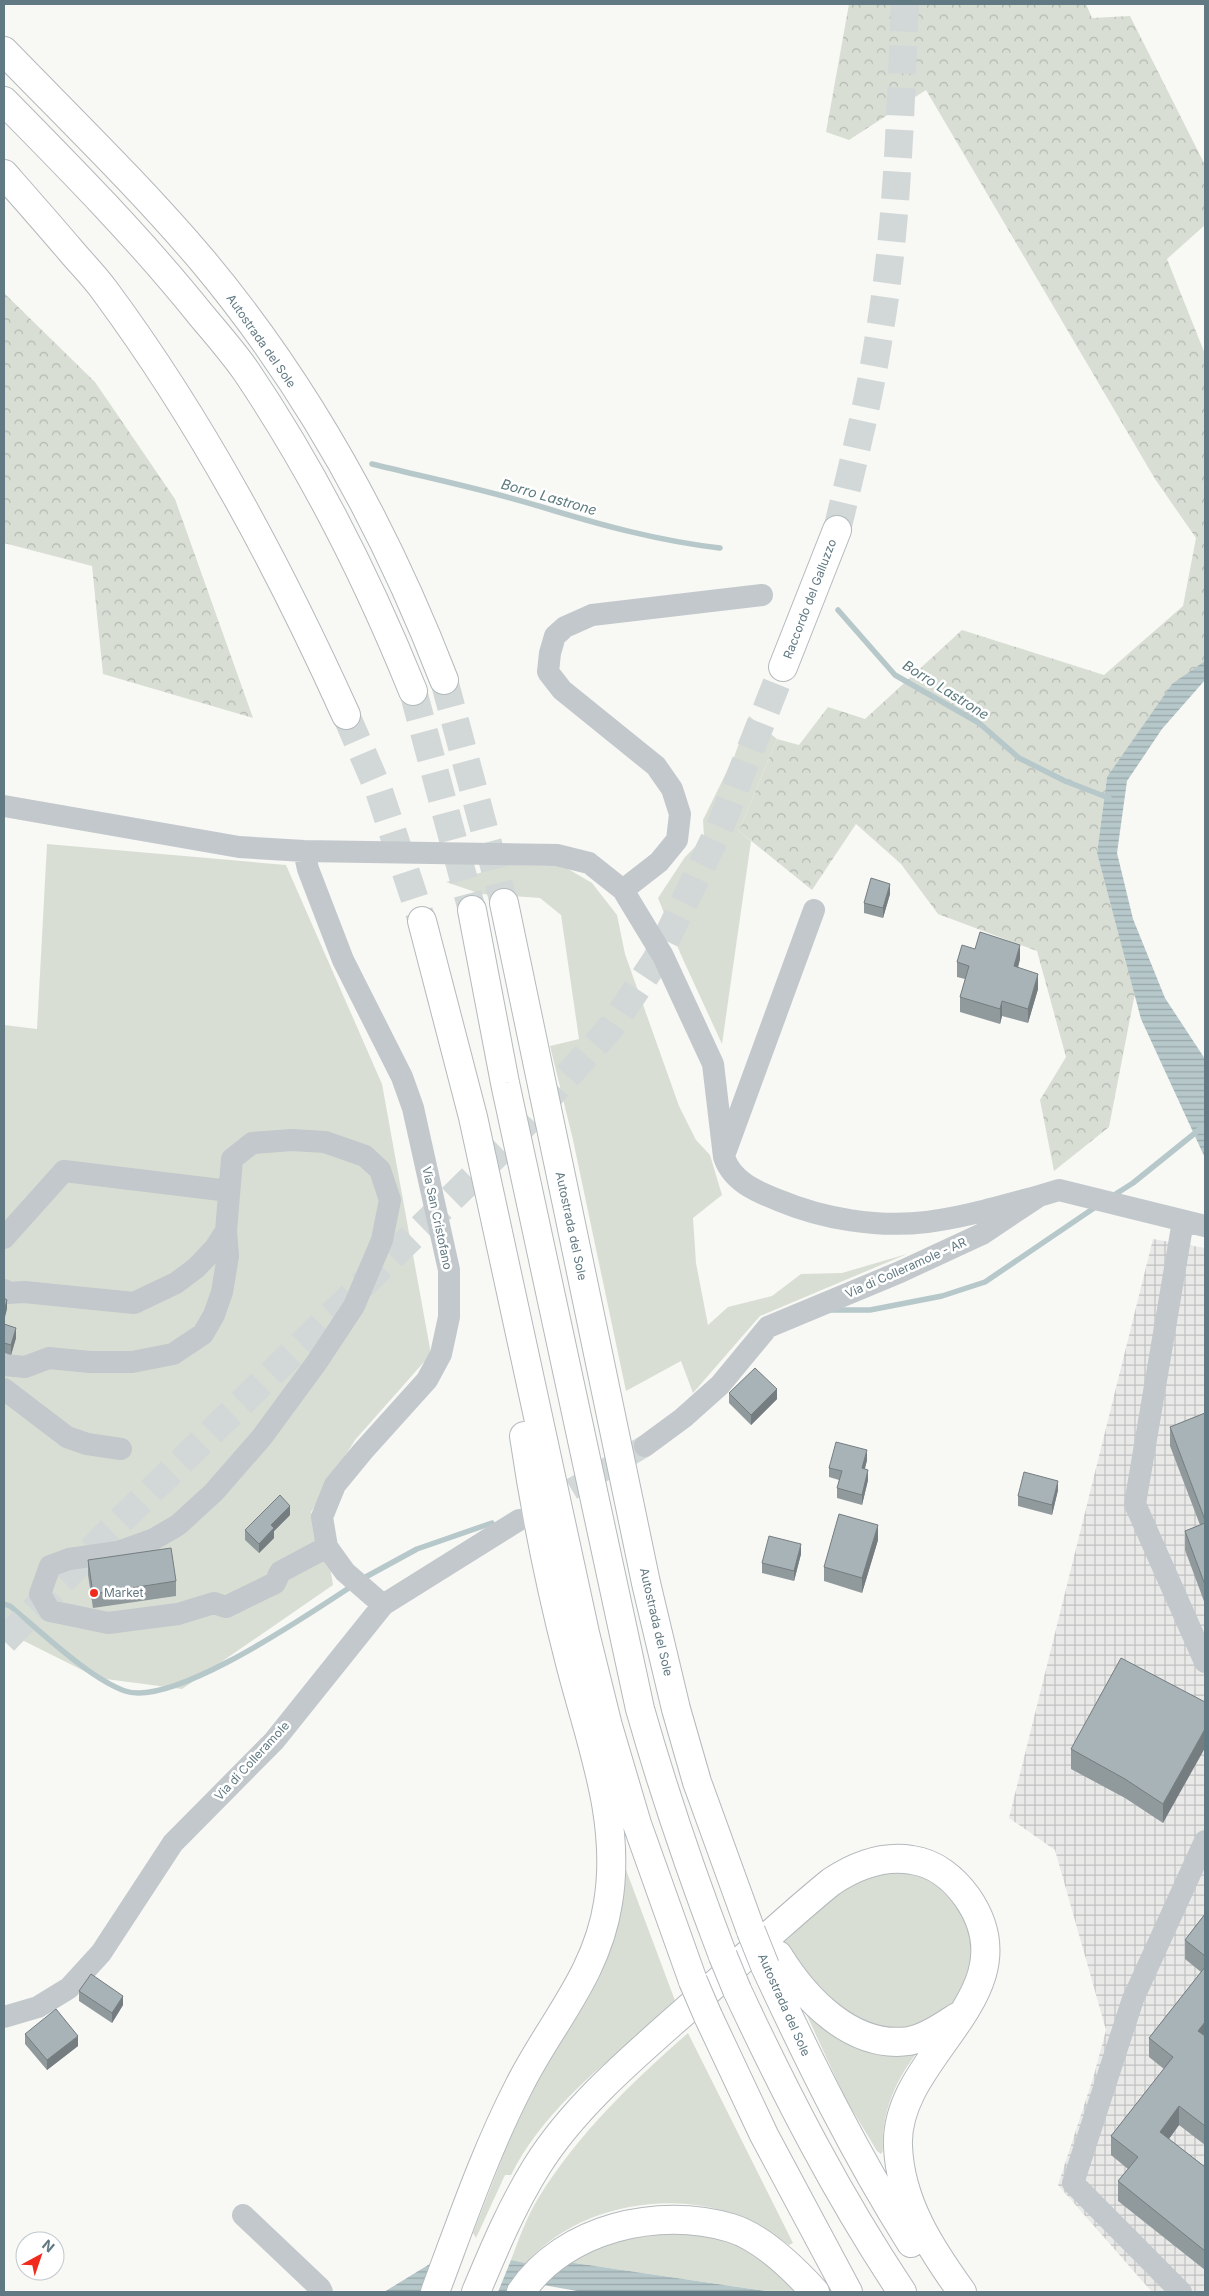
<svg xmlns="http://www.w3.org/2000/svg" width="1209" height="2296" font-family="Inter,sans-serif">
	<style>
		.industrial { fill: url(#industrial-grid) }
		.green { fill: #d9ded4 }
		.forest { fill: url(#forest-crowns) }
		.water { fill: url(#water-rules) }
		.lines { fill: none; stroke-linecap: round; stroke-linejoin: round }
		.stream { stroke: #b7c8ca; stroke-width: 5.5 }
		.minor-tunnel { stroke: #d2d8d8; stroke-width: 22; stroke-dasharray: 22 11; stroke-linecap: butt }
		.major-tunnel { stroke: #d2d8d8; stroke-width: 28; stroke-dasharray: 28 14; stroke-linecap: butt }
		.highway-tunnel { stroke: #d2d8d8; stroke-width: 28; stroke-dasharray: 28 14; stroke-linecap: butt }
		.major-casing { stroke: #b3babd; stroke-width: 30 }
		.highway-casing { stroke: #b3b9bc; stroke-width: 30 }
		.minor { stroke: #c2c8cb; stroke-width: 22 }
		.major { stroke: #fff; stroke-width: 28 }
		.highway { stroke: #fff; stroke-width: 28 }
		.highway-bridge-casing { stroke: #b3b9bc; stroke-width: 30; stroke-linecap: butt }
		.highway-bridge { stroke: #fff; stroke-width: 28 }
		.wall { fill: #909a9d }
		.shaded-wall { fill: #757d80 }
		.building { fill: #a7b3b7; stroke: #757d80 }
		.poi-dot { fill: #f02b1d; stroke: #fff; stroke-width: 2 }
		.labels { text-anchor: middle; stroke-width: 5; stroke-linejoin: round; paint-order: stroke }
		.street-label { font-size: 12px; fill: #617982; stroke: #fff }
		.poi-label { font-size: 12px; fill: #617982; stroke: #fff; text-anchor: start }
		.water-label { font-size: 14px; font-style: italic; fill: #5b797d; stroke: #fff }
	</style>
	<defs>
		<pattern id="industrial-grid" width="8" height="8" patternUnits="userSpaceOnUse" patternTransform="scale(1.25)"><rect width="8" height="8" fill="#e9e9e8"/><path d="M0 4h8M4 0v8" fill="none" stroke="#c0c2c1"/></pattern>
		<pattern id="forest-crowns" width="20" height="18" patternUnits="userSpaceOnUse" patternTransform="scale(1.25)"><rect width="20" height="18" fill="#d9ded4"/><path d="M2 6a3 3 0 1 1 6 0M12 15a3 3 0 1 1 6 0" fill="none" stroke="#b3b9b1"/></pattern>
		<pattern id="water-rules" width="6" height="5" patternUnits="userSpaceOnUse" patternTransform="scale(1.25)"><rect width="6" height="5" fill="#b7c8ca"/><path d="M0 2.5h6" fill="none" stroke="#98a7a9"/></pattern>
	</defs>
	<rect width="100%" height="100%" fill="#f8f8f5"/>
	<path class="industrial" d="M1153,1239L1205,1248V2292H1152L1058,2185L1094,2075L1106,2030L1055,1850L1009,1818Z"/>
	<path class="green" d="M749,716L777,739L739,831L751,841L722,1044L681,955L658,898L685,857L704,838L703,820L734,757Z
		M47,844L286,865L382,1084L431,1354L355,1440L311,1512L327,1547L333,1585L182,1689L98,1678L4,1631V1025L37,1029Z
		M509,865L563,866L592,883L617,915L625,954L679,1106L696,1140L710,1155L722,1195L693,1218L696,1263L708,1325L728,1307L772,1296L801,1274L842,1273L907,1254L760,1316L693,1393L681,1361L626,1391L573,1140L550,1046L579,1039L561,915L540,898L481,894L446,882Z
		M625,1867L677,2006C617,2052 546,2105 511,2175H505L476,2238L473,2233L524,2102L586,1999Z
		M889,1869L924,1878L939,1887L947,1896L959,1903L967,1916L976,1963L955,2004L948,2006L932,2023L892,2031L842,2016L780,1946C801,1929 838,1885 859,1877C868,1873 879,1872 889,1869Z
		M805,2011L919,2050C896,2079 881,2112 883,2151L881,2154L877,2151L845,2098Z
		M688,2033L793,2243L789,2245C773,2234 756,2222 737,2215C668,2189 576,2206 526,2263L511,2260C519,2239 527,2216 539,2197C578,2134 632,2082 688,2033Z
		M676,2229L733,2241L761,2256L793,2282L789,2286L795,2292H772L568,2262L608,2240Z"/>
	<path class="forest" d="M849,4H1086L1092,18L1130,16L1205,165V225L1167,259L1205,354V661L1107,777L1097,853L1135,993L1109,1127L1054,1171L1040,1100L1066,1057L1037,951L938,914L901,864L856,824L812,890L739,831L777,739L799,745L828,707L865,719L962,630L1104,675L1183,606L1196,538L1155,479L926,90L849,140L826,132Z
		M4,293L95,382L175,499L253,718L103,674L92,566L4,543Z"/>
	<path class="water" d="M1205,661V680L1162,729L1127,781L1117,853L1133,919L1165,998L1205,1059V1158L1141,1019L1097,853L1107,777L1172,684Z
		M511,2260L526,2263L506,2292H498Z
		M433,2262L421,2292H384Z
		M568,2262L772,2292H583L543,2285Z"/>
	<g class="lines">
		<path class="stream" d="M372,464C429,478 487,490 542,507C601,525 659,541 720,548
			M838,610L895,675L979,723L1019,758L1065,781L1109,798
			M1111,1197L1133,1183L1205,1125
			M831,1310H870L942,1296L985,1282L1097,1206
			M362,1579L417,1549L492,1523
			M4,1604L10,1606C40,1631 90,1679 125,1691C173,1708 310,1613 352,1586"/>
		<path class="minor-tunnel" d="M543,1506L645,1446"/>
		<path class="major-tunnel" d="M837,530C853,463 870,397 880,329C898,222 900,112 905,4
			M4,1641L109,1532L504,1147L612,1026L656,960L694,882L720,827L783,667"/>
		<path class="highway-tunnel" d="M444,680L504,903
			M413,691L472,910
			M346,715L379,791L422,921"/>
		<defs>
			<path id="major" d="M783,667L837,530"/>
			<path id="highway" d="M4,51C71,120 140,187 202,260C306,384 386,530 444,680
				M4,101C72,170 140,239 201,315C216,333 232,351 246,371C315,473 367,577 413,691
				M4,174C26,199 49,225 71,251C82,264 95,277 105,291C202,422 279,567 346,715
				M504,903L646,1583L676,1709L697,1782L751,1931
				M472,910L505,1083L640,1709C664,1793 692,1875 723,1956
				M422,921L473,1117L585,1633L608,1726L637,1824L693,1981
				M778,1955C805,1999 852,2049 909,2041C926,2038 943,2026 957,2017
				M765,1966C809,2061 855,2154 911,2243
				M737,1990C786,2095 838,2196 902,2292
				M708,2016L764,2135L848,2292
				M435,2292C461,2223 485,2152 519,2086C550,2024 597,1975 608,1903C622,1819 589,1739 569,1659C550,1586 535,1510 524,1436
				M476,2292C494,2249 512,2206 537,2166C575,2105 638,2053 692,2005C738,1964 783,1921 831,1882C855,1866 882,1855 912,1860C935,1863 954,1879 967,1897C1035,1994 894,2054 898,2146C900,2202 931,2249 962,2292
				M521,2292C564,2228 659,2206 731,2228C761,2237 794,2269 815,2292"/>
		</defs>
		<use href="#major" class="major-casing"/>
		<use href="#highway" class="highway-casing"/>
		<path class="minor" d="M4,806L239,847L304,851L557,855L589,863L623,890L663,956L713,1064L724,1157C732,1181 755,1191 778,1200C823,1219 878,1228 927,1222C965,1217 1002,1206 1039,1196
			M304,851L308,869L343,960L402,1077L413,1108L449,1270V1317L441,1354L427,1380L363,1451L335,1485L322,1517L327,1547L345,1572L383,1605
			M623,890L659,862L677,840L680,814L672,789L656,766L562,690L548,672L550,653L555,636L565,627L592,615L762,595
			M725,1153L814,910
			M1183,1221L1135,1504L1205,1662
			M4,1238L64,1171L229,1191
			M4,1290L7,1293L24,1292L134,1303L176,1283L196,1268L215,1248L226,1231
			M4,1365L25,1367L49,1358L90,1362H132L173,1354L203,1334L214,1315L222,1292L228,1256L226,1231L232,1159L252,1143L292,1140L325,1142L365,1156L380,1170L390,1200L382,1240L354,1306L317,1362L262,1437L214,1492L178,1525L154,1539L118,1552L69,1559L50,1566L40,1594L50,1611L108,1623L178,1614L214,1603L226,1607L275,1583L280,1572L327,1547
			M4,1389L67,1437L87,1444L121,1449
			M645,1446L683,1418L720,1385L768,1327L900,1272L982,1234L1039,1196L1059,1190L1205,1226
			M4,2017L38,2007L69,1988L101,1953L173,1843L274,1741L383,1605L519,1520
			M243,2215L320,2288L322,2292
			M1181,2292L1073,2183L1133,1999L1205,1841"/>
		<use href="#major" class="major"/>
		<use href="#highway" class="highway"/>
		<defs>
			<path id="highway-bridge" d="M751,1931L765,1966
				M723,1956L737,1990
				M693,1981L708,2016"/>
		</defs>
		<use href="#highway-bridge" class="highway-bridge-casing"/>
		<use href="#highway-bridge" class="highway-bridge"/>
	</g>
	<path class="wall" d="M890,894L883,918L864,913V903Z
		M975,949L1020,959L1018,968L1038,989L1028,1023L1002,1016L1000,1024L960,1012V997L965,979L957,977V962Z
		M4,1324L16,1338L11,1355L4,1353Z
		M729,1393L777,1399L751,1425L729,1403Z
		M1205,1413V1604L1185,1550V1531L1200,1525L1170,1446V1427Z
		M867,1460L865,1469L868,1480L862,1505L837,1498V1488L839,1480L829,1477V1468Z
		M1058,1490L1052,1515L1018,1506V1496Z
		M290,1515L274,1531V1538L259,1553L245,1540V1530Z
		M878,1540L862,1593L824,1581V1567Z
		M801,1554L794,1581L762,1573V1563Z
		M88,1560L176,1581V1596L93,1608L88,1575Z
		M1205,1702L1163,1823L1125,1798L1071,1769V1749Z
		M1205,1914V2145L1179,2125L1169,2139L1205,2167V2270L1118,2201V2181L1128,2169L1111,2155V2136L1164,2069L1149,2057V2038L1201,1972L1185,1959V1940Z
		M79,1991L123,2005L112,2023L79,2001Z
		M25,2034L78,2046L47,2070L25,2044Z"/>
	<path class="shaded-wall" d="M890,884V894L883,918V908Z
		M1020,945V959L1014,981V966Z
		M1038,974V989L1028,1023V1009Z
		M1002,1001V1016L1000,1024V1009Z
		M7,1300V1309L4,1321V1311Z
		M16,1328V1338L11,1355V1345Z
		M777,1389V1399L751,1425V1415Z
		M867,1450V1460L862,1478V1468Z
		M868,1470V1480L862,1505V1495Z
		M1058,1481V1490L1052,1515V1505Z
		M290,1506V1515L274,1531V1538L259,1553V1544L271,1525Z
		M878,1525V1540L862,1593V1578Z
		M801,1544V1554L794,1581V1571Z
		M1205,1729V1748L1163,1823V1804Z
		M123,1996V2005L112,2023V2013Z
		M1205,2022V2042L1198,2031Z
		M78,2036V2046L47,2070V2060Z
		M1179,2106V2125L1160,2151V2132Z"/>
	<path class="building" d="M871,878L890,884L883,908L864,903Z
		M980,932L1020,945L1014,966L1038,974L1028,1009L1002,1001L1000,1009L960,997L969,966L957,962L962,945L975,949Z
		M4,1298L7,1300L4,1311Z
		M4,1324L16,1328L11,1345L4,1343Z
		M755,1368L777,1389L751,1415L729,1393Z
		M1205,1413V1520L1170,1427Z
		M836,1442L867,1450L862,1468L868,1470L862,1495L837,1488L842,1471L829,1468Z
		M1024,1472L1058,1481L1052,1505L1018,1496Z
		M280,1495L290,1506L271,1525L274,1528L259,1544L245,1530Z
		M839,1514L878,1525L862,1578L824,1567Z
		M1205,1523V1585L1185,1531Z
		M769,1536L801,1544L794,1571L762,1563Z
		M171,1548L176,1581L93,1594L88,1560Z
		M1121,1658L1205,1702V1729L1163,1804L1125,1779L1071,1749Z
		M1205,1914V1956L1185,1940Z
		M1205,1967V2022L1198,2031L1205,2036V2126L1179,2106L1160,2132L1205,2167V2251L1118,2181L1138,2157L1111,2136L1173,2057L1149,2038Z
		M91,1974L123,1996L112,2013L79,1991Z
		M56,2009L78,2036L47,2060L25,2034Z"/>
	<circle class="poi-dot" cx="94" cy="1593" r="5"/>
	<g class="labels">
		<g class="street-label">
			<text transform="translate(261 341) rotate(55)" y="4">Autostrada del Sole</text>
			<text transform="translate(810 599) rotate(-69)" y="4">Raccordo del Galluzzo</text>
			<text transform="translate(437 1218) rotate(78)" y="4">Via San Cristofano</text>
			<text transform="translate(571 1226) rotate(78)" y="4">Autostrada del Sole</text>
			<text transform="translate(906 1268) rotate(-24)" y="4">Via di Colleramole - AR</text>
			<text transform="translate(656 1622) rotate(77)" y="4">Autostrada del Sole</text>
			<text transform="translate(252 1761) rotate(-47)" y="4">Via di Colleramole</text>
			<text transform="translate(784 2005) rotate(66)" y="4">Autostrada del Sole</text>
		</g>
		<g class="poi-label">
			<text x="104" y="1597">Market</text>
		</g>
		<g class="water-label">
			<text transform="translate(549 497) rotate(16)" y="5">Borro Lastrone</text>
			<text transform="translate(946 690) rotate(32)" y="5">Borro Lastrone</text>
		</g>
	</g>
	<rect width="1209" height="2296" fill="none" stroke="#617982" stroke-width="10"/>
	<g transform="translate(40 2256) rotate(40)"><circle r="24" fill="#ffffff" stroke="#c0c9cd"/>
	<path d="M0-4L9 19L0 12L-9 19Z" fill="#f02b1d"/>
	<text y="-8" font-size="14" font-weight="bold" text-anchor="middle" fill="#617982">N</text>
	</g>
</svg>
